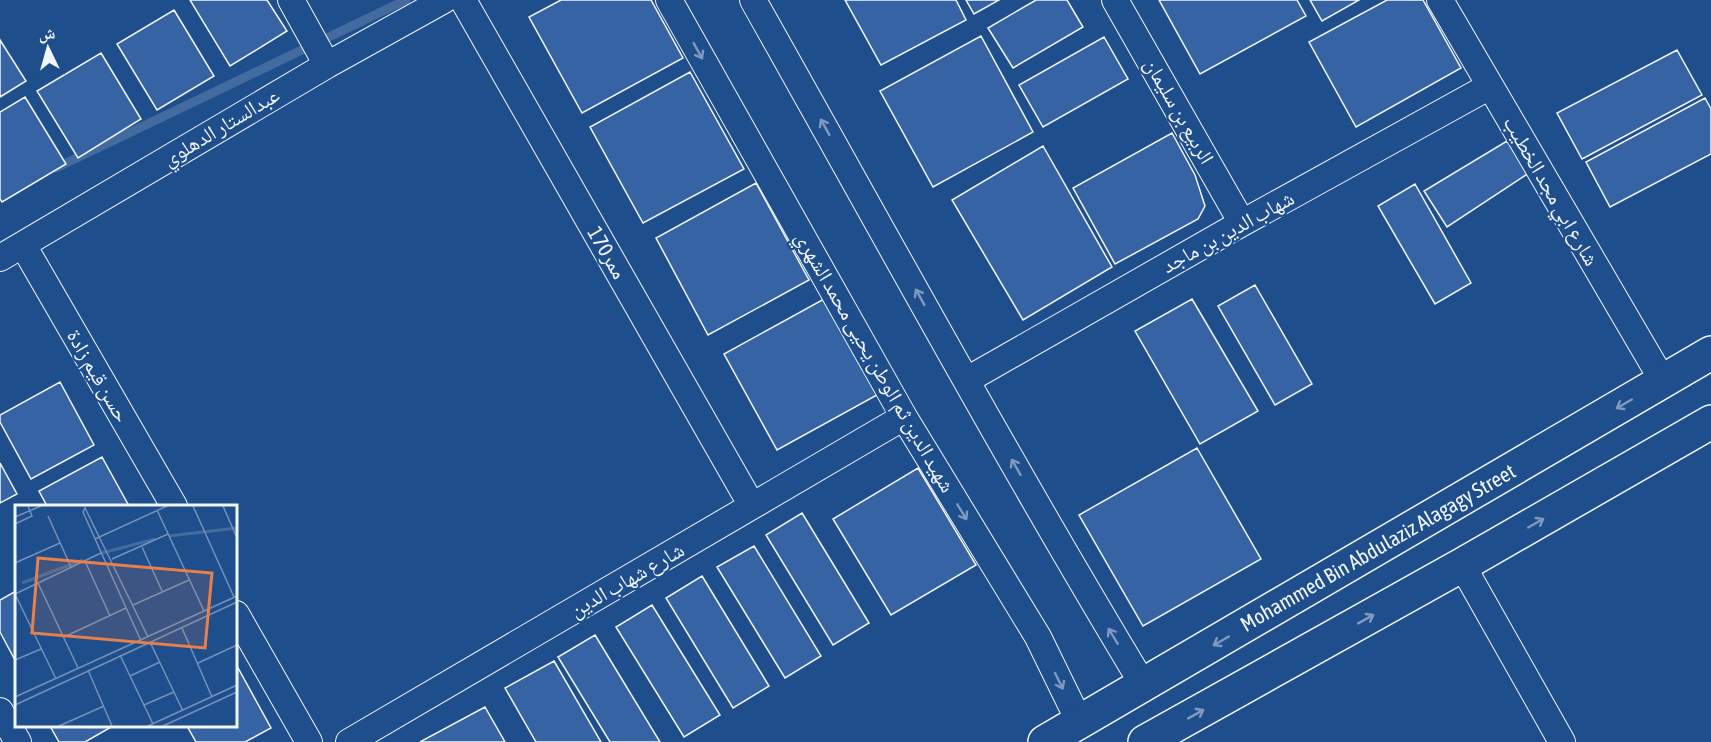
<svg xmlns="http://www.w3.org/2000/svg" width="1711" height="742" font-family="'Asap Condensed','Noto Naskh Arabic',sans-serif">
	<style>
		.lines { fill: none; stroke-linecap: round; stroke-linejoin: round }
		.stream { stroke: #446ba0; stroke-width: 9 }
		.building { fill: #3563a3; stroke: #f2f6ff; stroke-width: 1.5 }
		.street-casing { stroke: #f2f6ff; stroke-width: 28 }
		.secondary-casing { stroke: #f2f6ff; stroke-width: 36 }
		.street { stroke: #1f4e8c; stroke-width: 26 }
		.secondary { stroke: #1f4e8c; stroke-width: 33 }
		.oneway { stroke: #7e9ac0 }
		.labels { text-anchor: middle; stroke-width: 4.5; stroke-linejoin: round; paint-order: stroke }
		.street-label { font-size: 21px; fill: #f2f6ff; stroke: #1f4e8c }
		.inset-river { fill: none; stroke: #446ba0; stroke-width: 3 }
		.inset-road { fill: none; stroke: #7391ba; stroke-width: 1.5 }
		.view { fill: #ea8049; fill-opacity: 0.15; stroke: #ea8049; stroke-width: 3 }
		.inset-edge { fill: none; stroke: #f2f6ff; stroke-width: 3 }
	</style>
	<rect width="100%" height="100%" fill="#1f4e8c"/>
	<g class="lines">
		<path class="stream" d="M56,168L406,0"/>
	</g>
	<path class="building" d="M190,0H267L287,31L230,66Z
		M561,0H651L683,58L582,113L529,17Z
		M845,0H956L966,20L881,65Z
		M966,0H999L974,14Z
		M1036,0H1067L1083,27L1013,68L988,28Z
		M1159,0H1297L1306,16L1200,74Z
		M1310,0H1359L1322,21Z
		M1387,0H1423L1461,68L1356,127L1309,42Z
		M174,10L214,76L157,110L117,44Z
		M981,36L1033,132L933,187L880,91Z
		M1104,37L1128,79L1043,127L1019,85Z
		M0,40L26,81L0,97Z
		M1677,50L1702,95L1582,159L1557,113Z
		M101,53L141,119L78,158L37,91Z
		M690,72L744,169L643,223L590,127Z
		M25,97L66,164L2,202L0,199V112Z
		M1705,98L1711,109V154L1610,207L1586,162Z
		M1172,133L1195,175L1205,206L1198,219L1115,264L1073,188Z
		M1507,141L1529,173L1447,227L1424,191Z
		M1043,146L1112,267L1023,320L952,200Z
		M756,183L809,280L708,335L656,238Z
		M1415,184L1471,283L1435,304L1378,206Z
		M1255,285L1312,384L1275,405L1218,306Z
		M824,299L877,395L777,450L724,354Z
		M1192,299L1258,411L1200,444L1135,331Z
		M60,382L94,445L31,479L0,422V415Z
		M1197,448L1261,559L1143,626L1079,515Z
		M102,457L129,506H47L39,491Z
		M0,463L17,494L0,503Z
		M918,468L976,565L891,615L833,519Z
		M802,513L869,623L833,645L766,535Z
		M754,546L821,656L785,678L717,567Z
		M702,576L769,686L733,708L666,598Z
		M16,591V662L0,632V600Z
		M652,605L720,715L684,737L616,627Z
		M595,635L660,742H610L558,657Z
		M554,661L601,742H536L505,688Z
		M237,666L271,728L245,742H196L187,726H236Z
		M485,707L505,742H420Z
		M50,726H113L85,742H59Z"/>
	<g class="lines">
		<defs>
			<path id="street" d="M291,0L327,65
				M463,0L752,506
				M669,0L904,417L1038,637L1080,723
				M753,0C882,229 1008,461 1144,686
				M1115,0L1242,223
				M1440,0L1663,381
				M23,245L174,506
				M0,258L327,65L444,0
				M967,380L1242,223L1490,86
				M1462,565L1562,742
				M236,614L309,742
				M0,711L18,742
				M349,742L904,417"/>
			<path id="secondary" d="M1045,742L1711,353
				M1145,742L1462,565L1711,422"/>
		</defs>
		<use href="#street" class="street-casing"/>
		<use href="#secondary" class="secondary-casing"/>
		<use href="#street" class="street"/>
		<use href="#secondary" class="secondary"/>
	</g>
	<defs><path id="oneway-shaft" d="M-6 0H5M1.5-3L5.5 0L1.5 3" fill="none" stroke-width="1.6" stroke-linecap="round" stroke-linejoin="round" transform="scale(1.5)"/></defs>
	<g class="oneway">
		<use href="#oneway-shaft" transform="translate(698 51) rotate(61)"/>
		<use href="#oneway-shaft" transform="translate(825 127) rotate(-119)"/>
		<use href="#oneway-shaft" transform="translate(920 297) rotate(-119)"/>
		<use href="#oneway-shaft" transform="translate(1624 404) rotate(150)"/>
		<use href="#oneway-shaft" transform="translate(1016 467) rotate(-120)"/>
		<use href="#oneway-shaft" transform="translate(962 512) rotate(59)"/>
		<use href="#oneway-shaft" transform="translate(1536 523) rotate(-30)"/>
		<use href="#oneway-shaft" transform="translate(1366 619) rotate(-29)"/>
		<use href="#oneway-shaft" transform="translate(1113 636) rotate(-121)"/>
		<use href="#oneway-shaft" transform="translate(1221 641) rotate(150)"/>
		<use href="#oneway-shaft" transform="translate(1059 681) rotate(64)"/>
		<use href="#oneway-shaft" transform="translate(1196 714) rotate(-29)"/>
	</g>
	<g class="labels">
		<g class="street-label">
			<text transform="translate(1179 111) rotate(60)" y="7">الربيع بن سليمان</text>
			<text transform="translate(221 127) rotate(-31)" y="7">عبدالستار الدهلوي</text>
			<text transform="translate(1551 191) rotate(60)" y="7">شارع ابي مجد الخطيب</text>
			<text transform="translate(1228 232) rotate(-29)" y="7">شهاب الدين بن ماجد</text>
			<text transform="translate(607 253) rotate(60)" y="7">ممر170</text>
			<text transform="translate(875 362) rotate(60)" y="7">شهيد الدين ثم الوطن يحيى محمد الشهري</text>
			<text transform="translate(98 376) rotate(60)" y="7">حسن قيم زادة</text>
			<text transform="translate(1378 548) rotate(-30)" y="7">Mohammed Bin Abdulaziz Alagagy Street</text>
			<text transform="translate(627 580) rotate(-30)" y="7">شارع شهاب الدين</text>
		</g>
	</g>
	<g transform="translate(15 505)">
		<rect width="222" height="222" fill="#1f4e8c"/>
		<path class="inset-river" d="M154,31L222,23M87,48L140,34M7,78L68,55"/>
		<path class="inset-road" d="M178,1L219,92M208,1L222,33M142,5L189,106M33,11L56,62M0,12L26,1M0,19L17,11L13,1M80,34L152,1M127,42L147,86M97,54L153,29M70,56L95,111M0,58L45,38M23,78L63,163M0,89L86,48M0,89L41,174M118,100L174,75M167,123L197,192M49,132L111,103M126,136L68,7L70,3L133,132M135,137L168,206M105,150L138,219M0,155L26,144M183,158L222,140M73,165L97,221M115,171L145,157M0,192L222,91M0,200L222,97M129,200L159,187M44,221L89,201M133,221L222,180M148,221L222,187"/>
		<path class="view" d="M23,53L197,68L190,143L17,128Z"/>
		<rect width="222" height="222" class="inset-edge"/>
	</g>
	<g transform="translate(48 48) rotate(355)" stroke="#1f4e8c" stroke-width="4.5" paint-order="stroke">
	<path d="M0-4.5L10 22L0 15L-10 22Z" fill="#f2f6ff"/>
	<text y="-9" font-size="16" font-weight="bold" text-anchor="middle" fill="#f2f6ff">ش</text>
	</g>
</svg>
